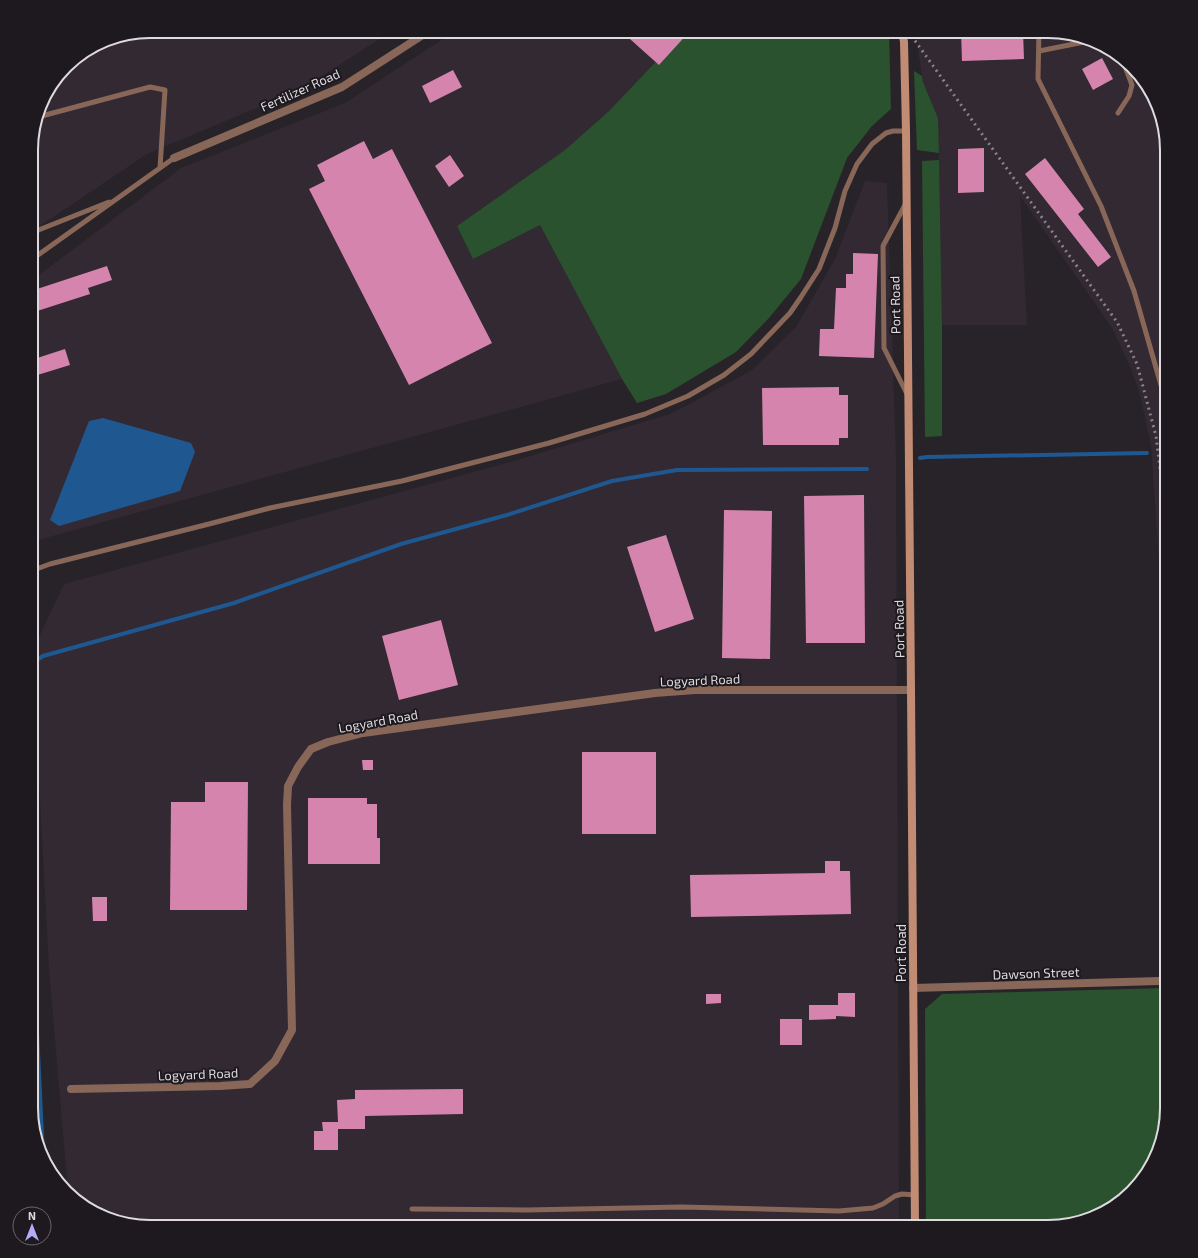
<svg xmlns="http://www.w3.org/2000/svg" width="1198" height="1258" font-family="'Exo 2',sans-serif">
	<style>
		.built { fill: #322933 }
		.green { fill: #2a522f }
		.water { fill: #1f5890 }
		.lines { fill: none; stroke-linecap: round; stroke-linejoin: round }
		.stream { stroke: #1f5890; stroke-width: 4 }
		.building { fill: #d585ad }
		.lane { stroke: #886758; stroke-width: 5 }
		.street { stroke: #886758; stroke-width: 8 }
		.secondary { stroke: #c18c73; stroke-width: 8 }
		.rail { stroke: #878387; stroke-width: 3; stroke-dasharray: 2 4; stroke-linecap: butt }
		.labels { text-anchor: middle; stroke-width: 4; stroke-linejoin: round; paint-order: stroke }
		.street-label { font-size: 13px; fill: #dedbde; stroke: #1e191f }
		.rim { fill: none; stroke: #dedbde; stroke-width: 2 }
	</style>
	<rect width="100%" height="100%" fill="#282328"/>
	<path class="built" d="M150,31H392L302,89L147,154L31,232V142L43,97L71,61L105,40Z
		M455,31H685L609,111L565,150L457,226L473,259L540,225L622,379L31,542V281L181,168L345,103Z
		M917,31H1055L1101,43L1138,72L1140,75L1139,84L1164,135L1167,150V562L1159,563L1151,445L1139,391L1129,364L1112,328L1020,196L1027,325H942L938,118L923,82L919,56Z
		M865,181L887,183L896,456L899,1220L587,1222V1227H150L98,1215L68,1192L49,969L32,652L64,584L514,461L670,414L697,400L752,370L796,327L835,259Z"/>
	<path class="green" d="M685,31H889L891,109L872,126L847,158L801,279L769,318L736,352L666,394L637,403L622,379L540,225L473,259L457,226L565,150L609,111Z
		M914,71L922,76L923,82L938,118L939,153L917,150Z
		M939,160L942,325V436L925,437L922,161Z
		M1167,988V1108L1155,1160L1126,1198L1093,1218L1048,1227H926L925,1009L942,994Z"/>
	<path class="water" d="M1140,75L1158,105L1164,135L1139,84Z
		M103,418L191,443L195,452L180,491L59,526L50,520L89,421Z"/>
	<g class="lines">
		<path class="stream" d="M920,458L927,457L1147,453
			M31,664L43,656L234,603L401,544L507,515L612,481L677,470L867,469
			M31,906L43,1156"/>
	</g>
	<path class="building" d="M621,31H690L659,65Z
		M961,31H1023L1024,59L962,61Z
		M1102,58L1113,79L1093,90L1082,69Z
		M453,70L462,87L430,103L422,86Z
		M364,141L373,159L392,149L492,343L409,385L309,189L325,181L317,165Z
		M984,148V192L958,193V149Z
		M450,155L464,176L449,187L435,166Z
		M1045,158L1084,209L1078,214L1111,257L1098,267L1025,174Z
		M853,253L878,254L874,358L819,356L820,329H834L836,288H846V274H853Z
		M107,266L112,280L88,288L90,294L31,313V291Z
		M65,349L70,365L31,377V360Z
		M839,387V395H848V438H839V445H763L762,388Z
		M864,495L865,643H806L804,496Z
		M724,510L772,511L770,659L722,658Z
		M666,535L694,619L655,632L627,547Z
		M441,620L458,685L399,700L382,636Z
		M582,752H656V834H582Z
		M362,760H373V770H363Z
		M205,782H248L247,910H170L171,802H205Z
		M308,798H367V804H377V838H380V864H308Z
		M825,861H840V871H850L851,914L691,917L690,875L825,873Z
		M92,897H107V921H93Z
		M838,993H855V1017L836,1016V1019L809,1020V1005H838Z
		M706,994H721V1003L706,1004Z
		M780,1019H802V1045H780Z
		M463,1089V1114L365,1116V1129H338V1150H314V1131H323L322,1122H338L337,1100L355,1099V1090Z"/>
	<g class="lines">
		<path class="lane" d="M1039,31L1038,79L1101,206L1134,291L1167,406
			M1039,51L1084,42H1097
			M1118,113L1129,96L1132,85L1123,61
			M38,117L150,87L165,90L160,168
			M906,203L883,246L884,348L907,394
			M31,233L109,202
			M31,260L174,158
			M31,571L50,564L209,524L270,508L402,481L549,443L645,414L688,396L724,375L751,354L790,313L801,297L819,269L835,228L845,191L857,164L872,144L886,133L893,131H906
			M412,1209L526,1210L682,1207L839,1211L873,1208L883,1204L895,1196L902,1194L915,1195"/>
		<path class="street" d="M174,158L342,87L429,31
			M913,988L1159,981
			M71,1089L220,1086L250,1084L275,1061L292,1030L287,805L288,786L298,767L311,749L328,742L363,733L655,693L695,690H911"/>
		<path class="secondary" d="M902,31L904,42L906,131L911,690L915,1227"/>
		<path class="rail" d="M908,31L1117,322L1137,364L1156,436L1167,525
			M1164,1122L1163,1013L1167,981"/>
	</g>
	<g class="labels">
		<g class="street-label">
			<text transform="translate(300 90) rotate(-24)" y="5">Fertilizer Road</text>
			<text transform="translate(895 305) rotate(-91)" y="5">Port Road</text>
			<text transform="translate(899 629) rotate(-91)" y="5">Port Road</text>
			<text transform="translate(700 680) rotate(-2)" y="5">Logyard Road</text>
			<text transform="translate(378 721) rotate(-10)" y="5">Logyard Road</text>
			<text transform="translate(901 953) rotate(-90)" y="5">Port Road</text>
			<text transform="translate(1036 973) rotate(-2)" y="5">Dawson Street</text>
			<text transform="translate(198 1074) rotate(-2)" y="5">Logyard Road</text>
		</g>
	</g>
	<path d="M0 0H1198V1258H0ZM150 38H1048A112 112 0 0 1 1160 150V1108A112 112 0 0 1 1048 1220H150A112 112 0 0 1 38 1108V150A112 112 0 0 1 150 38Z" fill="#1e191f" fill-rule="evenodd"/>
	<path class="rim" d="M150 38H1048A112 112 0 0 1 1160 150V1108A112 112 0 0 1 1048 1220H150A112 112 0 0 1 38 1108V150A112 112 0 0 1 150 38Z"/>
	<g transform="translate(32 1226)"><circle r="19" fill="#1e191f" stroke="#6b676b"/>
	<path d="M0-3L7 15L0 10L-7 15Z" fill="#b4acf9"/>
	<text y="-6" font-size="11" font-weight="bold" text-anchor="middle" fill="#dedbde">N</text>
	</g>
</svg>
